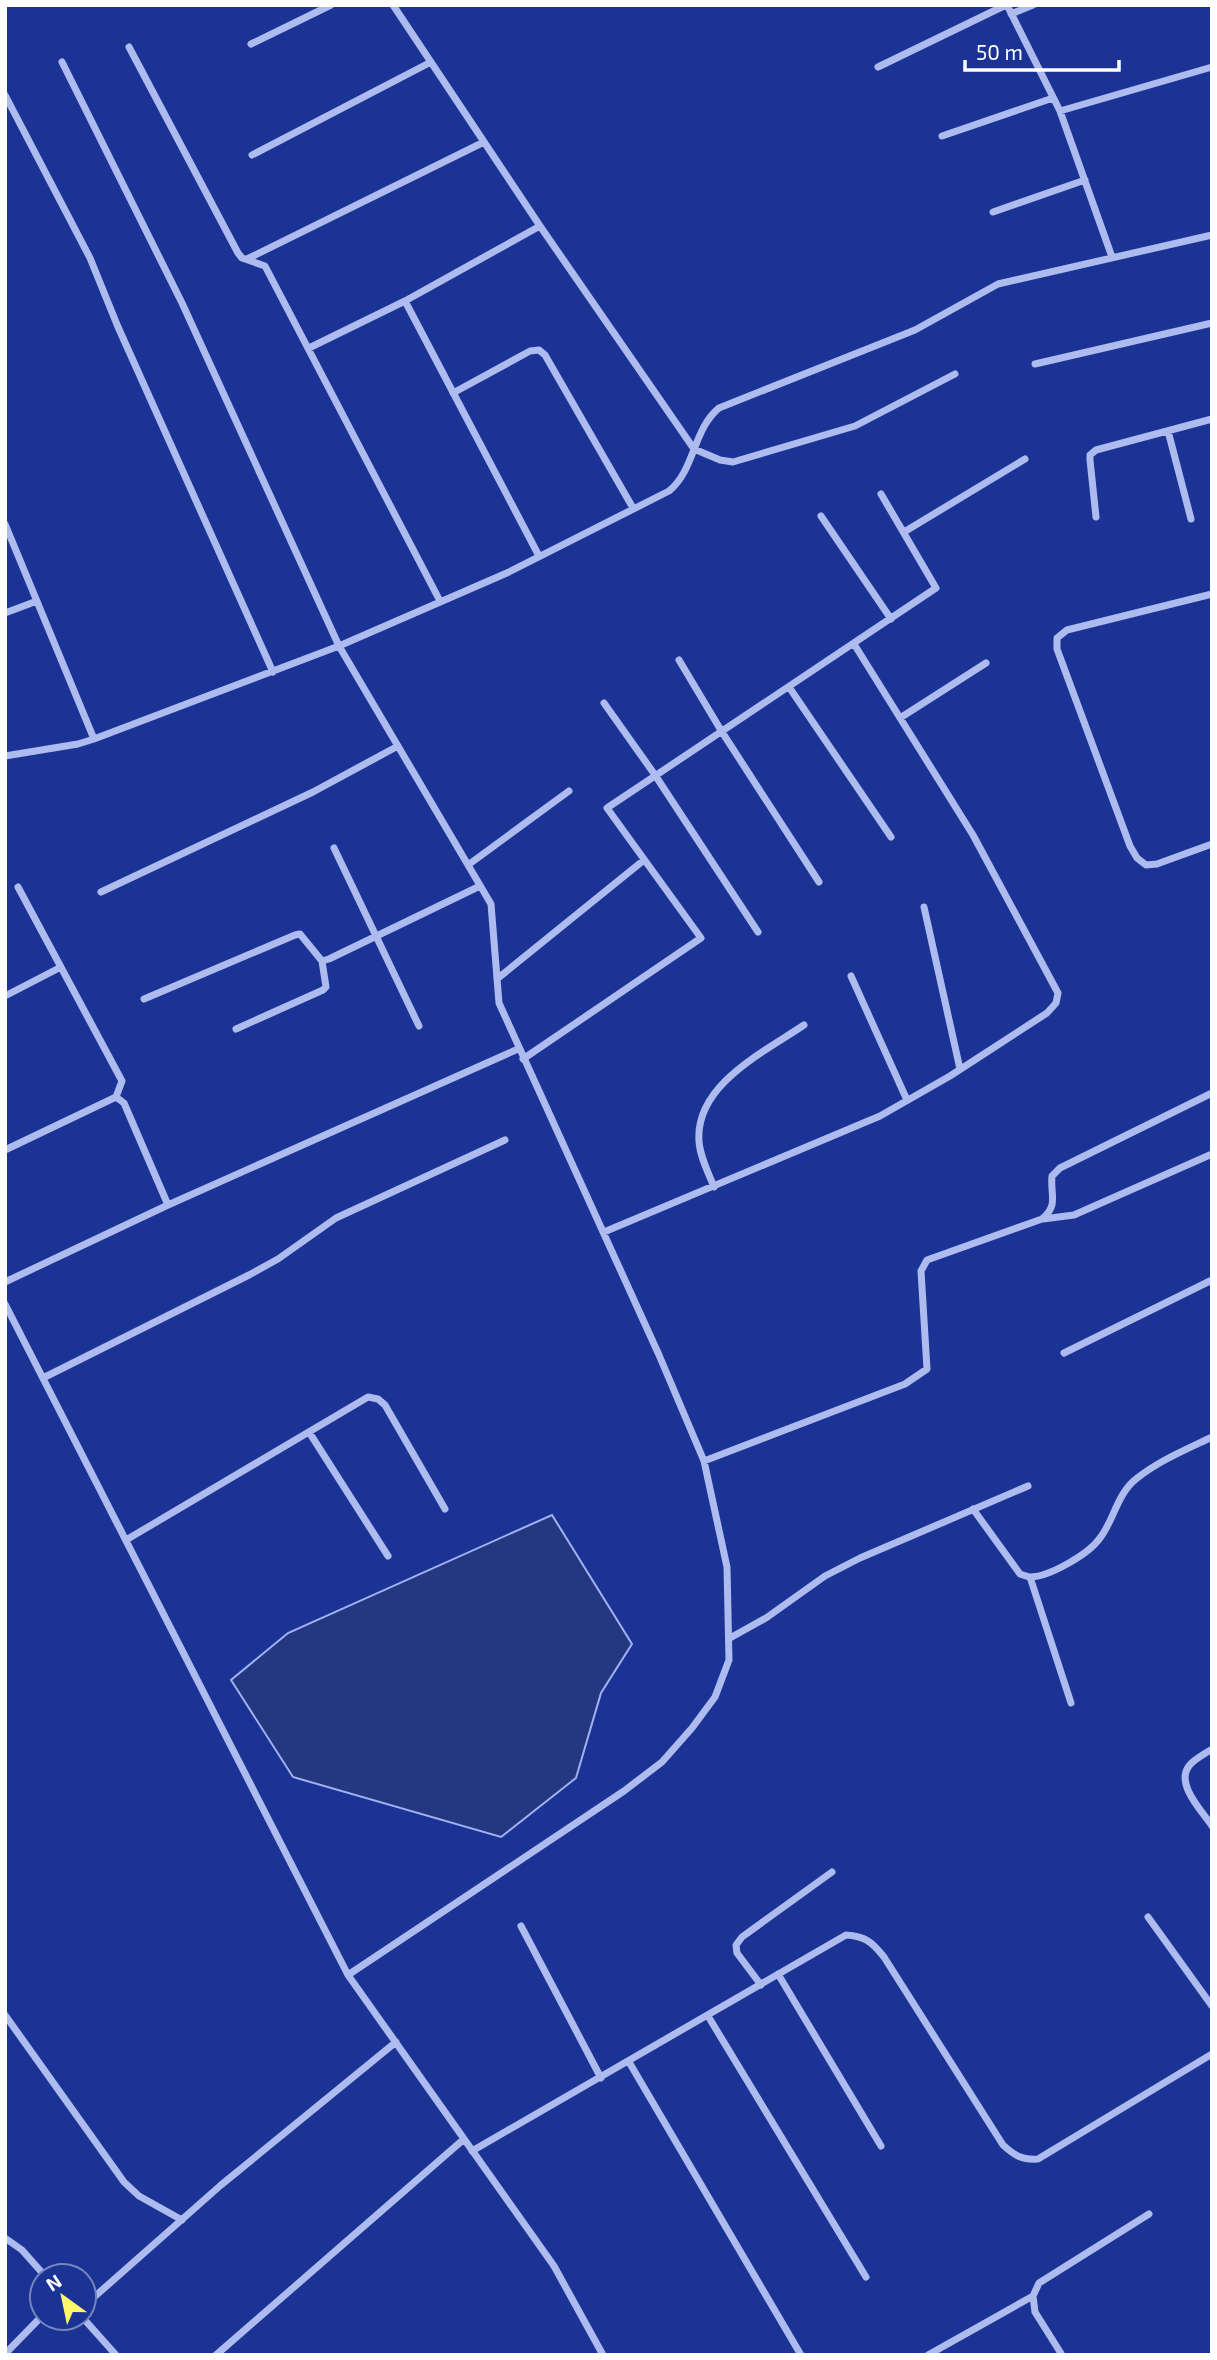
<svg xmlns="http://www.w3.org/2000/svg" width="1217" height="2360" font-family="'Exo 2',sans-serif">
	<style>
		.water { fill: #263782; stroke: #a0b2f1; stroke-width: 2 }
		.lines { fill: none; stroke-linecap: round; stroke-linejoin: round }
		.street { stroke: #adbbef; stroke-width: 7 }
	</style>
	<rect width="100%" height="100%" fill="#1b3394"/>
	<path class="water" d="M552,1515L632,1644L601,1693L576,1778L501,1837L293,1777L231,1680L288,1633Z"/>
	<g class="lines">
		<path class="street" d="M393,5L540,226L694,449L720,460L733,462L855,426L955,374
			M1007,5L1060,111L1112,257
			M1011,14L1033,5
			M251,44L331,5
			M129,47L238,253L242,258L265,266L440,601
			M62,62L182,303L339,646L491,904L499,1003L659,1355L704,1461L727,1567L729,1660L715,1697L692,1728L662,1762L624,1791L348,1975
			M878,67L1006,5
			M5,95L90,258L118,327L273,672
			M1060,111L1212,67
			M942,136L1053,98
			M252,155L431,62
			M993,212L1085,180
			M247,259L484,142
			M405,301L539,556
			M309,348L405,301L540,226
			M1035,364L1212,323
			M453,393L530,351L539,350L545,355L633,508
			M1168,431L1191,519
			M821,516L891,619
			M1096,517L1090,460V455L1096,450L1212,419
			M5,524L94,739
			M904,532L1025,459
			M1212,594L1067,630L1057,638V649L1130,846L1137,858L1146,865L1157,864L1212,844
			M5,613L37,601
			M679,660L722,732L819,882
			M789,687L891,837
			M604,703L655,775L758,932
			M900,718L986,663
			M5,756L78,744L94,739L339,646L509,572L669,491C695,470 693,429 719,408L915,330L998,284L1212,235
			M334,848L419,1026
			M468,865L569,791
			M18,887L122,1081L116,1097
			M101,892L313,792L398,746
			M924,907L960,1069
			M851,976L907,1100
			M497,979L644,860
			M5,996L61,967
			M144,999L295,935L300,934L322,961L329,959L480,886
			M236,1029L323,990L326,987L322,961
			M523,1059L701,938L607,808L936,588L881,494
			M5,1150L116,1097L124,1103L168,1205
			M714,1187C708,1172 700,1157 699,1141C695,1085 764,1052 804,1025
			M1043,1219L1074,1215L1212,1154
			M604,1232L880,1116L950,1076L1047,1013L1056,1003L1058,993L973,835L854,644
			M5,1282L168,1205L518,1049
			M5,1304L348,1975L554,2266L603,2355
			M1064,1353L1212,1280
			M43,1378L249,1275L278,1259L336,1218L505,1140
			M309,1432L388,1556
			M704,1461L905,1384L927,1369L921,1271L927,1260L1042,1219C1059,1205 1050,1195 1052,1176L1060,1168L1212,1093
			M973,1509L1020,1574C1020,1574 1029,1577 1030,1577C1049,1577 1089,1554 1100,1538C1114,1520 1117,1494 1136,1479C1158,1461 1187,1449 1212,1437
			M126,1540L368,1397L378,1399L385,1405L445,1509
			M1030,1577L1071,1703
			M730,1638L766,1618L825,1576L860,1558L1028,1486
			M1212,1749C1205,1754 1194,1759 1189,1766C1175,1784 1202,1811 1212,1826
			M1148,1917L1212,2006
			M521,1926L601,2078
			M778,1974L881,2146
			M761,1985L737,1953L736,1945L742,1937L832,1872
			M5,2015L124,2182L139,2196L182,2220
			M708,2016L866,2277
			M629,2062L801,2355
			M472,2151L846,1935C865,1936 872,1942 884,1957L1003,2145C1015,2156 1022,2160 1038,2159L1212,2054
			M5,2238L22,2250L45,2276
			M84,2306L221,2185L396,2042
			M83,2318L116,2355
			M5,2354L42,2316
			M216,2355L464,2139
			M928,2355L1033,2296
			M1062,2355L1035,2312L1033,2296L1039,2283L1149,2214"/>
	</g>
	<rect width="1217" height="2360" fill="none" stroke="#ffffff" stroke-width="14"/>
	<g transform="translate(63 2297) rotate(327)"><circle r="33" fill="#1b3394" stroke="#7685bf" stroke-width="2"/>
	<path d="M0-5L12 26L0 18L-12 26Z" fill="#fff86b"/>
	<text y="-10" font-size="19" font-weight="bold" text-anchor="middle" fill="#ffffff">N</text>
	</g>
	<path d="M965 60v10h154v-10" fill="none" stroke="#ffffff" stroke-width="3.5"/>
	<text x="976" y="60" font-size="21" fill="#ffffff" stroke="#1b3394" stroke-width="5" paint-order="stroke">50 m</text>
</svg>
